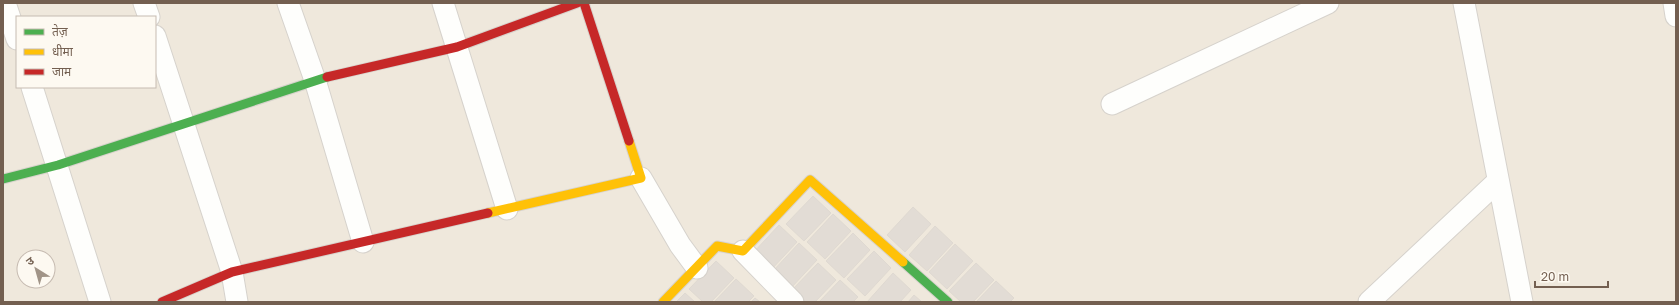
<svg xmlns="http://www.w3.org/2000/svg" width="1679" height="305" font-family="'Golos Text','Noto Sans Devanagari',sans-serif">
	<style>
		.residential { fill: #efe8dc; fill-rule: evenodd }
		.building { fill: #e2dcd5; stroke: #dfd9d1 }
		.lines { fill: none; stroke-linecap: round; stroke-linejoin: round }
		.street-casing { stroke: #d6d2cc; stroke-width: 23 }
		.fast-casing { stroke: #d7d2cc; stroke-width: 11 }
		.slow-casing { stroke: #d7d2cc; stroke-width: 11 }
		.jam-casing { stroke: #d7d2cc; stroke-width: 11 }
		.street { stroke: #fefefc; stroke-width: 21 }
		.fast { stroke: #4caf50; stroke-width: 9 }
		.slow { stroke: #ffc107; stroke-width: 9 }
		.jam { stroke: #c62828; stroke-width: 9 }
	</style>
	<rect width="100%" height="100%" fill="#f7f5ee"/>
	<path class="residential" d="M3,3H1676V302H3ZM17,17H155V87H17ZM24,257H48V281H24Z"/>
	<path class="building" d="M813,196L831,213L804,241L786,224Z
		M913,207L931,224L905,252L887,235Z
		M833,214L851,231L825,259L807,242Z
		M779,225L797,242L771,270L753,253Z
		M935,226L953,243L927,271L909,255Z
		M853,233L870,250L844,278L826,261Z
		M799,243L817,260L791,288L773,271Z
		M955,244L973,261L947,289L929,272Z
		M874,251L891,268L865,296L847,279Z
		M716,261L734,278L711,302H703L689,289Z
		M818,263L836,280L815,302H804L792,290Z
		M976,263L994,280L973,302H961L949,291Z
		M893,273L911,290L900,302H867Z
		M736,279L754,296L748,302H714Z
		M840,280L858,297L853,302H819Z
		M996,281L1014,298L1010,302H976Z
		M685,293L695,302H676Z
		M914,295L922,302H908Z
		M755,298L760,302H751Z"/>
	<g class="lines">
		<defs>
			<path id="street" d="M5,3L17,39
				M144,3L149,17
				M288,3L315,80L363,242
				M443,3L507,209
				M1464,3L1522,302
				M1674,3L1676,16
				M155,36L232,272L237,302
				M32,87L100,302
				M1112,104L1328,3
				M641,178L680,245L697,268
				M743,251L793,302
				M1369,302L1498,181"/>
			<path id="fast" d="M3,179L58,165L327,77
				M903,262L948,302"/>
			<path id="slow" d="M488,213L641,178L629,141
				M663,302L717,246L743,251L810,180L903,262"/>
			<path id="jam" d="M584,3L629,141
				M327,77L457,47L577,3
				M162,302L232,272L488,213"/>
		</defs>
		<use href="#street" class="street-casing"/>
		<use href="#fast" class="fast-casing"/>
		<use href="#slow" class="slow-casing"/>
		<use href="#jam" class="jam-casing"/>
		<use href="#street" class="street"/>
		<use href="#fast" class="fast"/>
		<use href="#slow" class="slow"/>
		<use href="#jam" class="jam"/>
	</g>
	<rect width="1679" height="305" fill="none" stroke="#735f50" stroke-width="8"/>
	<rect x="16" y="16" width="140" height="72" fill="#fdf9f1" stroke="#c6bbb1"/>
	<rect x="24" y="29" width="20" height="6" fill="#4caf50" stroke="#c6bbb1"/>
	<text x="52" y="36" font-size="12" fill="#735f50">तेज़</text>
	<rect x="24" y="49" width="20" height="6" fill="#ffc107" stroke="#c6bbb1"/>
	<text x="52" y="56" font-size="12" fill="#735f50">धीमा</text>
	<rect x="24" y="69" width="20" height="6" fill="#c62828" stroke="#c6bbb1"/>
	<text x="52" y="76" font-size="12" fill="#735f50">जाम</text>
	<g transform="translate(36 269) rotate(323)"><circle r="19" fill="#fdf9f1" stroke="#c6bbb1"/>
	<path d="M0-3L7 15L0 10L-7 15Z" fill="#a19487"/>
	<text y="-6" font-size="11" font-weight="bold" text-anchor="middle" fill="#735f50">उ</text>
	</g>
	<path d="M1535 281v6h73v-6" fill="none" stroke="#735f50" stroke-width="2"/>
	<text x="1541" y="281" font-size="12" fill="#735f50" stroke="#fdf9f1" stroke-width="3" paint-order="stroke">20 m</text>
</svg>
